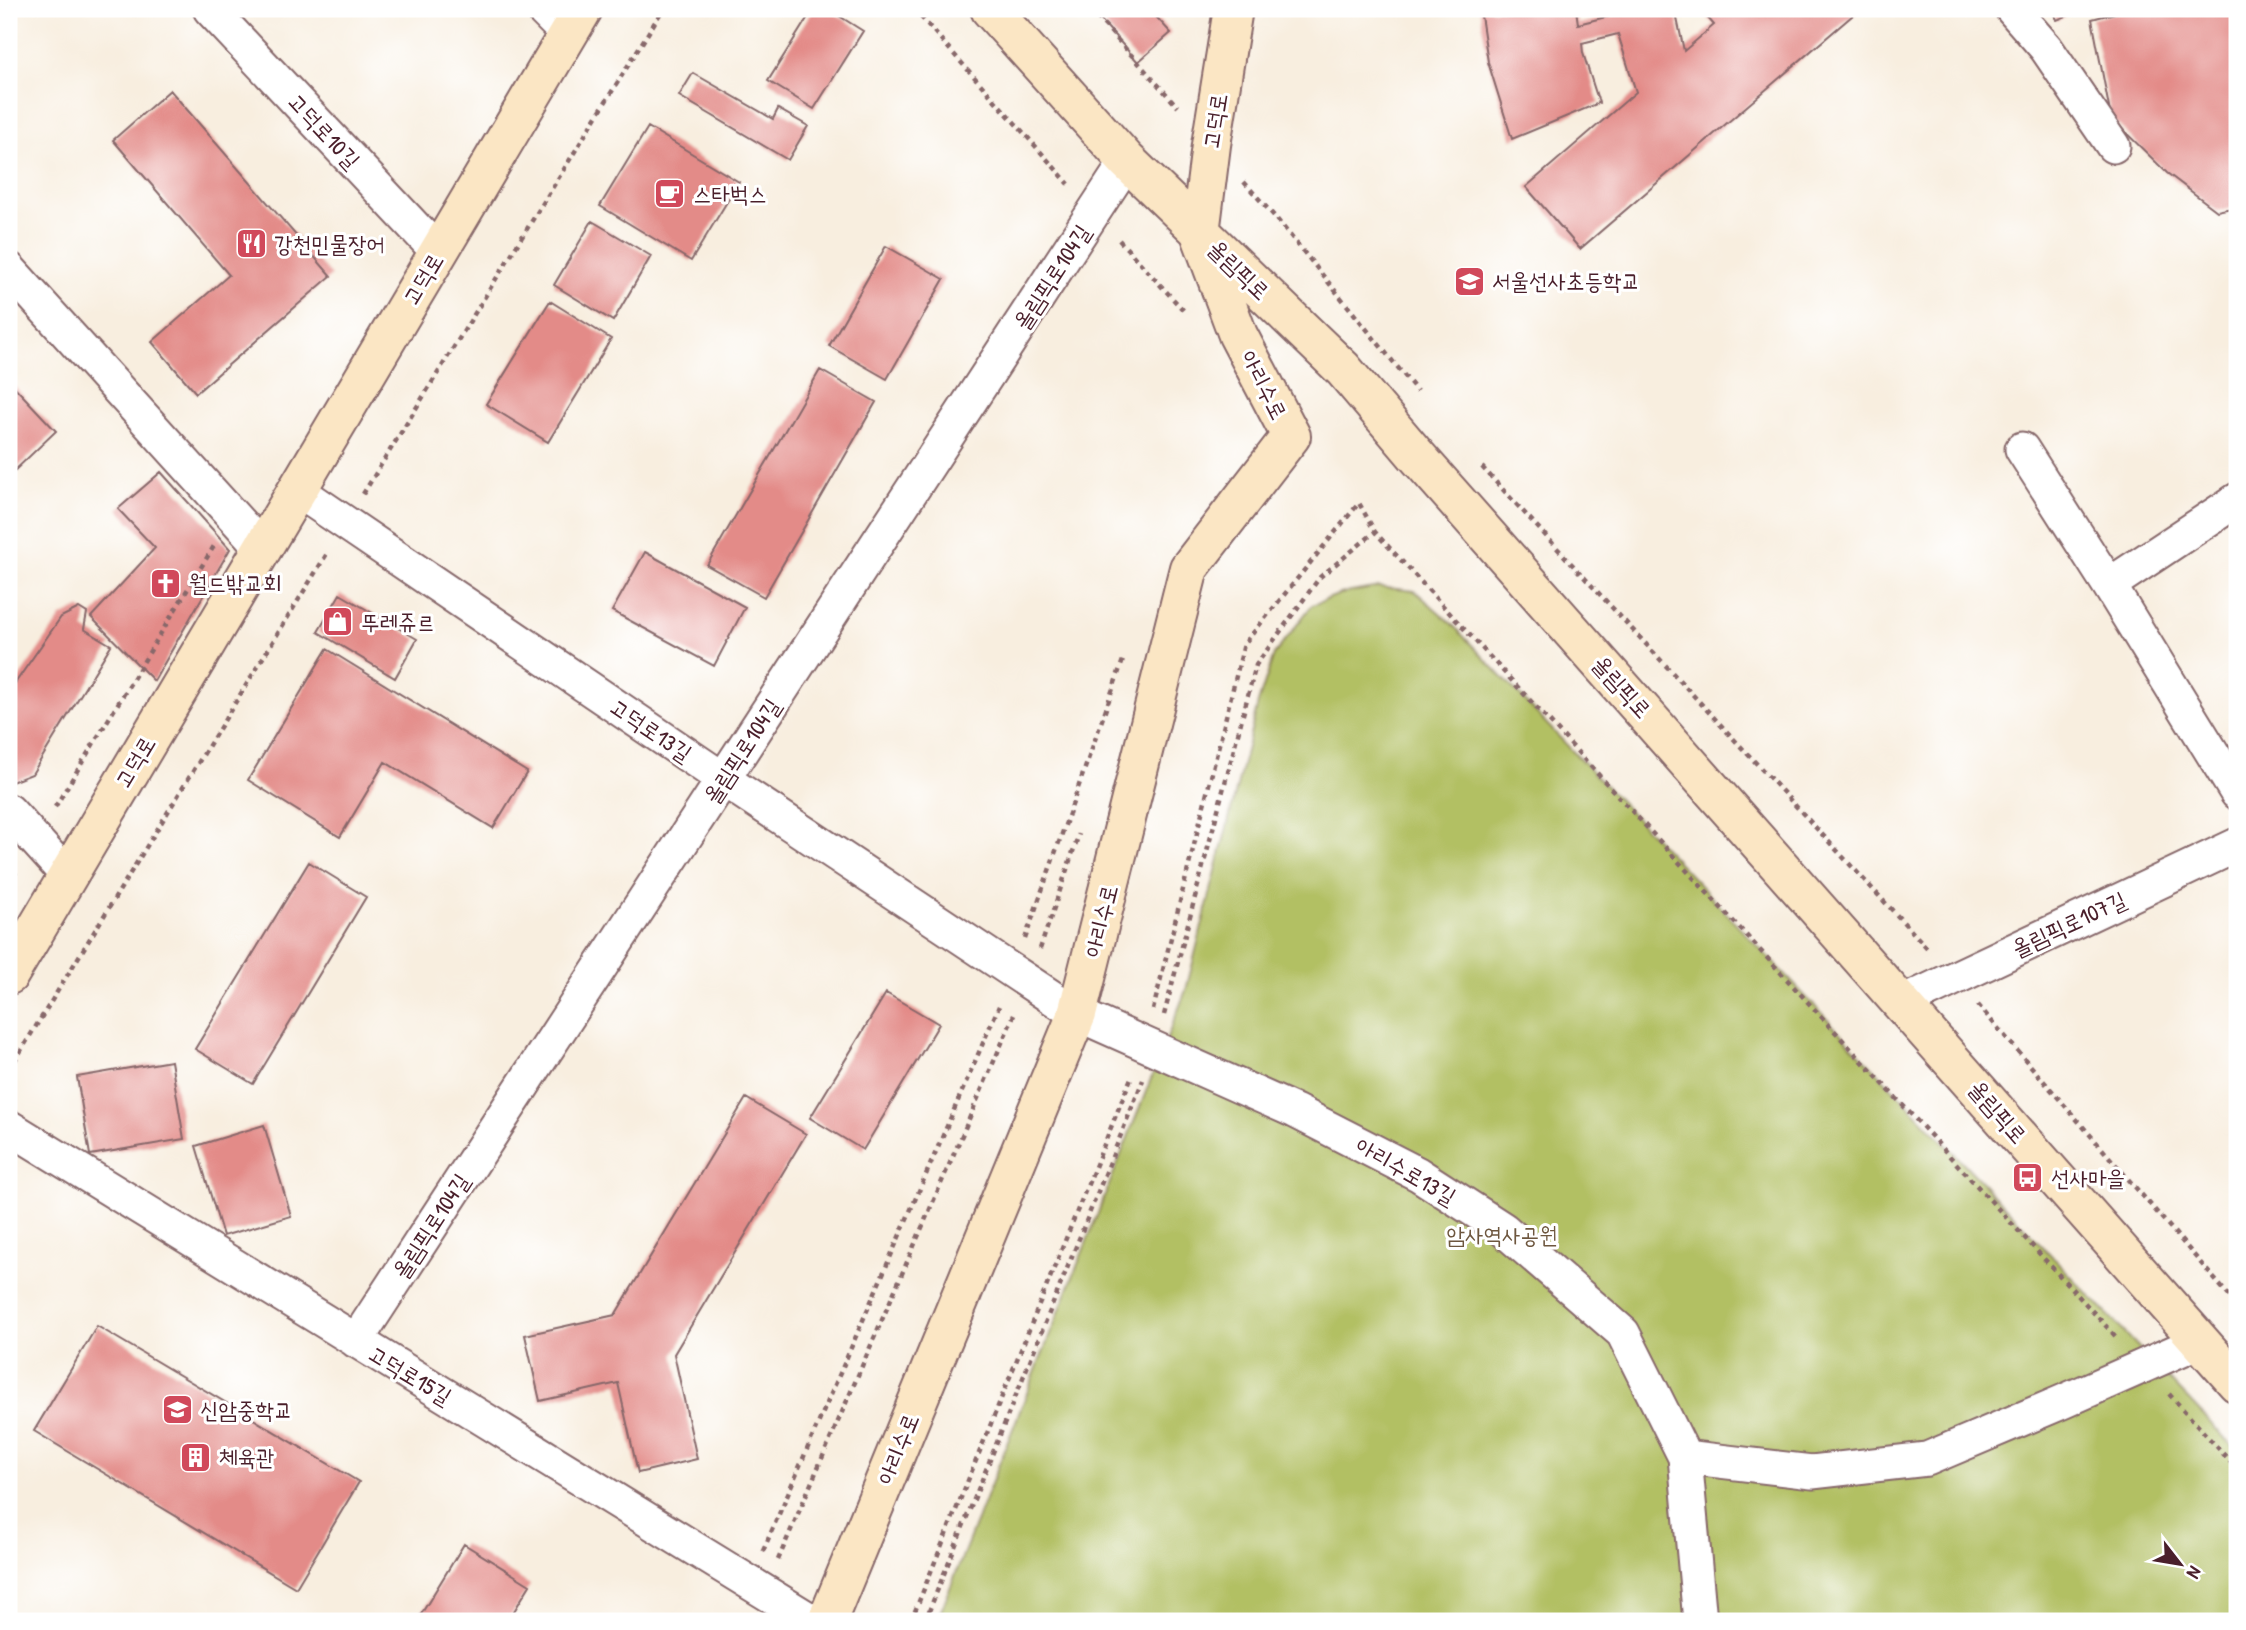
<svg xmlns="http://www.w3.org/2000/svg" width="2246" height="1630" font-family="'Patrick Hand','Poor Story',sans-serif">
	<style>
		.green { fill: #b2c063; stroke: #7e7047; stroke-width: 2 }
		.building { fill: #e38b88 }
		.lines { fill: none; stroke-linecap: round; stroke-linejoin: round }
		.street-casing { stroke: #87676a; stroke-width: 37 }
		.secondary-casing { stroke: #87676a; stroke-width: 42 }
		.path { stroke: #87676a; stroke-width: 4.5; stroke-dasharray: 5 5; stroke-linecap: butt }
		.street { stroke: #fff; stroke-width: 33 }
		.secondary { stroke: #fbe6c4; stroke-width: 38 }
		.labels { text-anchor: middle; stroke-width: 6; stroke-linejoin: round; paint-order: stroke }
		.street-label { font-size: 23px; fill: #4a1f2b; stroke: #fff }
		.poi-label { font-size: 23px; fill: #4a1f2b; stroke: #fff; text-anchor: start }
		.park-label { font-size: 23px; fill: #6e573f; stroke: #fff }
	</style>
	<rect width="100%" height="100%" fill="#fff"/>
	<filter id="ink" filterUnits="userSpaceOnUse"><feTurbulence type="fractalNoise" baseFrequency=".0143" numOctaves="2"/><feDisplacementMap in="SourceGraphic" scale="14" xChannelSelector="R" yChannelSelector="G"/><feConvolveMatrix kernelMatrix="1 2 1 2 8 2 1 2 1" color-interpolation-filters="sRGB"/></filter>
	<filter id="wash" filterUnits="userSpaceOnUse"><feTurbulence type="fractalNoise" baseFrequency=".00686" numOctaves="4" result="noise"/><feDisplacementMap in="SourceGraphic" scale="28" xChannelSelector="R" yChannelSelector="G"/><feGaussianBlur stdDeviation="1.57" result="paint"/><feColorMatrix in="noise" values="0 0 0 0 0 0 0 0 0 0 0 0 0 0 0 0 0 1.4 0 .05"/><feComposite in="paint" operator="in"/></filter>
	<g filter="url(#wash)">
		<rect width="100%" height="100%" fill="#f8eedf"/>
		<path class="green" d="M1379,587L1415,591L1450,622L2237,1451V1621H937L1186,990L1258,703L1274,655L1312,605L1340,594Z"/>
		<g id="blocks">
			<path class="building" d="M813,9H828L863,31L814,109L768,81Z
				M1091,9H1149L1171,33L1138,62Z
				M1480,9H1576L1578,24L1614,15L1613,9H1675L1684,51L1714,25L1700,9H1860L1580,249L1526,187L1636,92L1618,34L1582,43L1583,53L1599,103L1512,139L1488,62Z
				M2052,9H2083L2057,20Z
				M2130,9H2237V207L2217,211L2167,173L2111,118L2092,19Z
				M693,73L773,119L778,109L808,126L788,160L679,96Z
				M170,90L331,276L196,393L152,342L229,275L113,140Z
				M648,127L739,182L691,261L600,206Z
				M592,221L651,256L613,321L554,285Z
				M886,246L944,279L887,379L829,346Z
				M550,301L611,339L548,442L486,404Z
				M820,370L876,402L764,597L707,565Z
				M9,381L56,431L9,476Z
				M161,472L230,549L154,681L91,617L155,548L118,509Z
				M645,552L745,607L714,666L612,611Z
				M340,594L417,639L395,678L318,632Z
				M79,608L87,613L84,629L111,645L32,774L9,783V692L61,617Z
				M327,649L527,772L493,828L385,762L340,837L248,780Z
				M309,862L366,897L253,1084L195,1049Z
				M886,993L939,1024L863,1150L810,1118Z
				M171,1061L184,1139L90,1155L77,1077Z
				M746,1098L806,1134L674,1354L697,1459L638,1473L618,1383L540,1401L525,1335L615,1315Z
				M264,1125L291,1216L223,1236L196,1146Z
				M97,1326L359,1482L296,1588L34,1431Z
				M464,1544L530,1585L508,1621H417Z"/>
		</g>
	</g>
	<g filter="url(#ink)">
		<use href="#blocks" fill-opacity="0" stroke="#87676a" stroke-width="2"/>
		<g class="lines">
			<defs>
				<path id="street" d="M210,9L438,252
					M542,9L568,35
					M2012,9L2046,48L2113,146
					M9,269L262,548
					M2022,449L2109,585
					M297,490L723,779L1077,1014L1295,1111L1418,1174L1503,1229L1623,1333L1685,1457L1700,1621
					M2237,500L2109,585L2237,793
					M9,811L68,876
					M1902,1003L2237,845
					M9,1127L812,1621
					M356,1341L1127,161
					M1685,1457L1812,1472L1927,1459L2062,1402L2200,1341"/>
				<path id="secondary" d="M990,9L1127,161L1343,369L1416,455L2237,1383
					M9,975L583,9
					M827,1621L1077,1014L1189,568L1291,436L1238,335L1200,233L1211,145L1233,9"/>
			</defs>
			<use href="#street" class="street-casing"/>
			<use href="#secondary" class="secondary-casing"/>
			<path class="path" d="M914,9L1069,184
				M1090,9L1178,107
				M1244,182L1276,218L1417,391
				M1119,240L1186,313
				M1482,467L1930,951
				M363,494L663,9
				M55,807L214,546
				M9,883L16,872
				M1025,939L1123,660
				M1040,949L1079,834
				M1978,1005L2237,1305
				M1153,1010L1244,644L1359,503L1375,532L2118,1339
				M1164,1015L1256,665L1320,577L1375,532
				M9,1070L328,552
				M2169,1394L2237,1469
				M763,1551L999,1006
				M778,1560L1014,1015
				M911,1621L1131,1078
				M925,1621L1143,1080"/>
			<use href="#street" class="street"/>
			<use href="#secondary" class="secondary"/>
		</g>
	</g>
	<defs>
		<symbol id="cafe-square" viewBox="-11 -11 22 22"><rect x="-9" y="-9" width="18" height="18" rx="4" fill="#d1495b" stroke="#fff"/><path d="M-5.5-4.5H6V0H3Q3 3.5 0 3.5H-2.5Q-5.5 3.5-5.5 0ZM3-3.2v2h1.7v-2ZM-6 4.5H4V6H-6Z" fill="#fff"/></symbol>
		<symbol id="restaurant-square" viewBox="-11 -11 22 22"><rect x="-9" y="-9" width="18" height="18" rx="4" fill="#d1495b" stroke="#fff"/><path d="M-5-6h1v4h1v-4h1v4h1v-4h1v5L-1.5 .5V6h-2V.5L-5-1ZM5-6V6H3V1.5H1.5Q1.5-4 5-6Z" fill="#fff"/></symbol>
		<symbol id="school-square" viewBox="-11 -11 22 22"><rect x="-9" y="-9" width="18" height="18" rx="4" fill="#d1495b" stroke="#fff"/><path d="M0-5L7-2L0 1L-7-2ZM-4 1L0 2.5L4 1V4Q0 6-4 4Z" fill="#fff"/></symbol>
		<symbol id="church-square" viewBox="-11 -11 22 22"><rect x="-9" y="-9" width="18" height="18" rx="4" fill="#d1495b" stroke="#fff"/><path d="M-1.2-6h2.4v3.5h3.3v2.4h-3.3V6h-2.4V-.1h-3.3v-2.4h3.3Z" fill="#fff"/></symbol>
		<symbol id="shop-square" viewBox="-11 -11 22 22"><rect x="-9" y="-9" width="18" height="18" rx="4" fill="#d1495b" stroke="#fff"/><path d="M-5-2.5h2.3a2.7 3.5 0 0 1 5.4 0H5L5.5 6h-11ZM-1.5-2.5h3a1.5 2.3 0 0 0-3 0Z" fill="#fff"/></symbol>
		<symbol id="bus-square" viewBox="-11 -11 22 22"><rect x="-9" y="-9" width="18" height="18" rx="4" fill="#d1495b" stroke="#fff"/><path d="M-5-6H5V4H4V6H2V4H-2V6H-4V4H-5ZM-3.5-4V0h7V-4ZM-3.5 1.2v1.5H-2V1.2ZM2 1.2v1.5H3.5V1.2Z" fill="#fff"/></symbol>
		<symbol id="building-square" viewBox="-11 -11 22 22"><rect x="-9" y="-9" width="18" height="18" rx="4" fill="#d1495b" stroke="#fff"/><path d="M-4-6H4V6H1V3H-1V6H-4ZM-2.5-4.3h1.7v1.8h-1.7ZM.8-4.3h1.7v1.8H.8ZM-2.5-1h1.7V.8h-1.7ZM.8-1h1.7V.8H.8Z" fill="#fff"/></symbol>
	</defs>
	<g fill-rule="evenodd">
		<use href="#cafe-square" x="652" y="176" width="35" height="35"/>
		<use href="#restaurant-square" x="234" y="226" width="35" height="35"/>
		<use href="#school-square" x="1452" y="264" width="35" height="35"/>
		<use href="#church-square" x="148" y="566" width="35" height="35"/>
		<use href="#shop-square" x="320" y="604" width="35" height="35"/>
		<use href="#bus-square" x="2010" y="1160" width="35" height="35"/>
		<use href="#school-square" x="160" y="1392" width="35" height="35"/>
		<use href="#building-square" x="178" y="1440" width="35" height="35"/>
	</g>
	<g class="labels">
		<g class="street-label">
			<text transform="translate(1215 121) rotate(-81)" y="8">고덕로</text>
			<text transform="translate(324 131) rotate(47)" y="8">고덕로10길</text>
			<text transform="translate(1239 270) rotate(44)" y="8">올림픽로</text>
			<text transform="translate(1052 277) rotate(-57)" y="8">올림픽로104길</text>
			<text transform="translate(423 279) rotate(-59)" y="8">고덕로</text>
			<text transform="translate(1264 385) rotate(63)" y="8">아리수로</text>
			<text transform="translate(1622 687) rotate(48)" y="8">올림픽로</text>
			<text transform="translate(651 730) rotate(34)" y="8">고덕로13길</text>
			<text transform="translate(742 751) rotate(-57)" y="8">올림픽로104길</text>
			<text transform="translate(135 762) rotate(-59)" y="8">고덕로</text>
			<text transform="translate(1101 921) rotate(-76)" y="8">아리수로</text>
			<text transform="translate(2069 924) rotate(-25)" y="8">올림픽로107길</text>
			<text transform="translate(1998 1112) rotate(49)" y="8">올림픽로</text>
			<text transform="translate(1406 1171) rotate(30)" y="8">아리수로13길</text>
			<text transform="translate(431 1226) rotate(-57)" y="8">올림픽로104길</text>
			<text transform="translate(410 1375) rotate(31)" y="8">고덕로15길</text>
			<text transform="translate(898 1449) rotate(-68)" y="8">아리수로</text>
		</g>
		<g class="poi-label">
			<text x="693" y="202">스타벅스</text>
			<text x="274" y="252">강천민물장어</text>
			<text x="1492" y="289">서울선사초등학교</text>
			<text x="189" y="591">월드밖교회</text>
			<text x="361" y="630">뚜레쥬르</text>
			<text x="2051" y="1186">선사마을</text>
			<text x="200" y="1418">신암중학교</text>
			<text x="219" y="1465">체육관</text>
		</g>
		<g class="park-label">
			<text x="1502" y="1243">암사역사공원</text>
		</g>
	</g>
	<rect width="2246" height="1630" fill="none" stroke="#fff" stroke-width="35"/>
	<g transform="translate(2180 1564) rotate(121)" stroke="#ffffff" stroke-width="5" paint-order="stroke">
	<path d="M0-5L12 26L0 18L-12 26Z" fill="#4a1f2b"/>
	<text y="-10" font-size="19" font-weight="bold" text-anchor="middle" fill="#4a1f2b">N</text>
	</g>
</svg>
